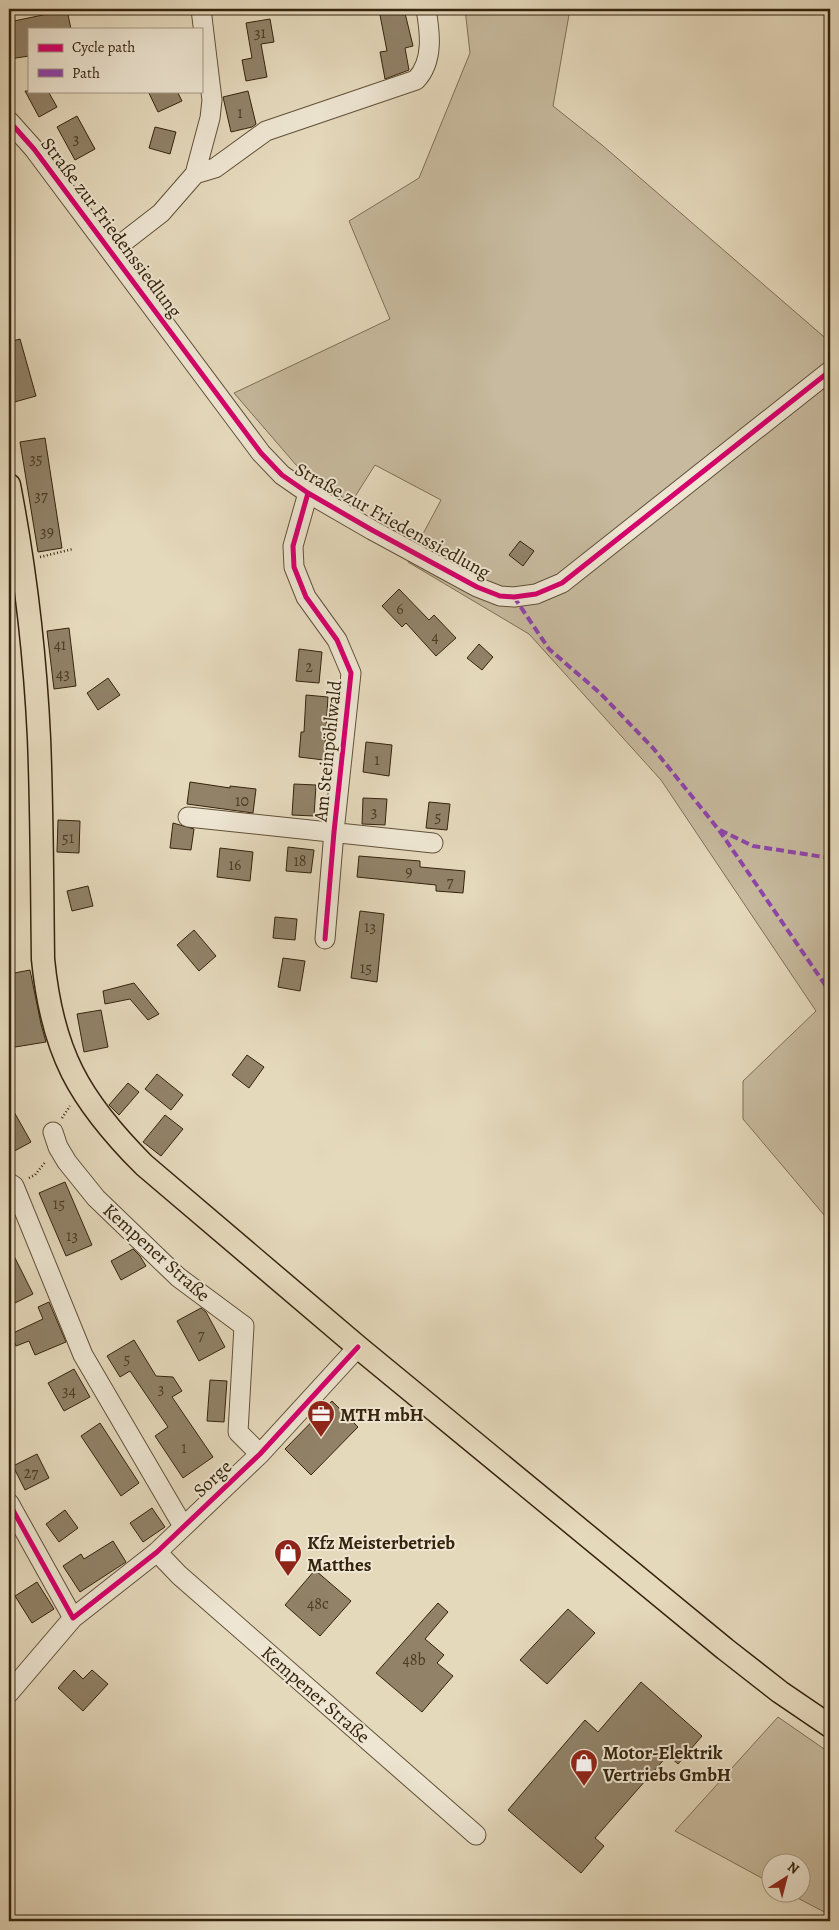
<svg xmlns="http://www.w3.org/2000/svg" width="839" height="1930" font-family="Alegreya,serif">
	<style>
		.green { fill: #c7ba9e; stroke: #7e6f55 }
		.building { fill: #918268; stroke: #35240c }
		.lines { fill: none; stroke-linecap: round; stroke-linejoin: round }
		.minor-casing { stroke: #615138; stroke-width: 21 }
		.major-casing { stroke: #35240c; stroke-width: 25 }
		.path { stroke: #35240c; stroke-width: 2.5; stroke-dasharray: 1 2.5; stroke-linecap: butt }
		.minor { stroke: #eee6d3; stroke-width: 19 }
		.major { stroke: #e5d9bc; stroke-width: 22 }
		.quiet { stroke: #8e44ad; stroke-width: 4; stroke-dasharray: 8 4; stroke-linecap: butt }
		.cycleway-casing { stroke: #eee6d3; stroke-width: 8 }
		.cycleway { stroke: #d6006c; stroke-width: 5 }
		.labels { text-anchor: middle; stroke-width: 4; stroke-linejoin: round; paint-order: stroke }
		.number-label { font-size: 16px; fill: #4c3c23 }
		.street-label { font-size: 19px; fill: #35240c; stroke: #eee6d3 }
		.poi-label { font-size: 19px; font-weight: bold; fill: #35240c; stroke: #eee6d3; text-anchor: start }
	</style>
	<rect width="100%" height="100%" fill="#e5d9bc"/>
	<filter id="stains"><feTurbulence type="fractalNoise" baseFrequency=".004" numOctaves="4"/><feColorMatrix values="0 0 0 0 .2 0 0 0 0 .09 0 0 0 0 .02 0 0 0 .5 -.17"/></filter>
	<radialGradient id="worn" r=".72"><stop offset=".6" stop-color="#630" stop-opacity="0"/><stop offset="1" stop-color="#630" stop-opacity=".3"/></radialGradient>
	<path class="green" d="M465,9H570L553,106L602,145L830,342V1222L743,1119V1081L816,1011L661,780L529,634L408,562L441,500L375,465L351,503L297,466L234,393L390,319L349,221L419,178L470,53Z
		M778,1717L830,1753V1915L788,1893L802,1892V1862H772L771,1883L675,1831Z"/>
	<path class="building" d="M388,9H404L413,46L405,48L409,70L385,79L380,52L387,51L379,10Z
		M67,10L71,29H29V56L9,59V22Z
		M270,19L274,42L261,44L267,77L246,81L242,60L252,58L246,23Z
		M25,91H48L57,107L39,117Z
		M148,91H177L182,101L158,112Z
		M248,91L256,124L252,127L231,132L223,97Z
		M77,116L95,149L75,160L57,127Z
		M155,127L176,132L170,154L149,148Z
		M20,339L36,396L11,403L9,397V342Z
		M45,438L62,548L38,552L20,442Z
		M520,541L534,551L523,566L509,555Z
		M399,589L429,620L434,615L456,638L436,656L406,623L402,627L382,606Z
		M69,628L76,686L54,689L47,631Z
		M479,644L493,657L482,670L467,658Z
		M299,649L322,652L319,683L296,681Z
		M108,678L120,695L98,710L87,693Z
		M306,695L328,697L324,760L299,757L301,732H304Z
		M366,742L392,745L389,776L363,772Z
		M190,782L230,788V786L256,789L253,813L187,804Z
		M294,784L316,785L314,816L292,815Z
		M363,798L387,799L385,825L362,824Z
		M429,802L450,804L447,830L426,828Z
		M58,820L80,821L79,853L57,852Z
		M173,823L194,829L191,850L170,848Z
		M288,847L314,850L311,873L286,871Z
		M220,848L253,852L250,881L217,877Z
		M359,856L420,861V867L465,871L463,893L436,891V885L357,877Z
		M88,886L93,906L72,911L67,891Z
		M360,911L384,914L377,982L351,978Z
		M275,917L297,919L295,940L273,938Z
		M194,930L216,956L199,971L177,945Z
		M283,958L305,961L300,991L278,987Z
		M30,970L41,1024L46,1042L9,1048V1031L14,1030L9,1004V974Z
		M134,983L159,1014L148,1020L130,999L105,1004L103,991Z
		M101,1010L108,1047L84,1052L77,1014Z
		M247,1055L264,1067L249,1088L232,1075Z
		M157,1074L183,1095L171,1110L145,1089Z
		M128,1083L139,1092L119,1115L109,1105Z
		M9,1103L31,1142L9,1154Z
		M165,1115L183,1129L161,1156L143,1142Z
		M65,1182L92,1245L66,1256L39,1193Z
		M9,1246L33,1294L9,1306Z
		M133,1249L140,1256L146,1266L121,1280L111,1261Z
		M49,1302L66,1342L35,1355L29,1341L16,1346L11,1334L43,1319L38,1307Z
		M201,1308L206,1312L225,1347L199,1361L177,1321Z
		M134,1340L156,1376L173,1377L182,1391L172,1397L213,1457L183,1478L155,1436L168,1427L130,1371L120,1377L107,1356Z
		M74,1369L90,1397L64,1411L48,1383Z
		M210,1380L227,1381L224,1422L207,1421Z
		M332,1401L358,1427L311,1475L285,1449Z
		M100,1423L139,1483L121,1496L81,1436Z
		M37,1454L49,1478L25,1490L13,1466Z
		M152,1508L165,1527L143,1542L130,1523Z
		M65,1510L78,1528L59,1542L46,1524Z
		M113,1541L126,1562L80,1592L63,1566L81,1554L84,1559Z
		M315,1570L351,1601L320,1636L285,1605Z
		M37,1582L54,1609L32,1623L15,1596Z
		M438,1603L448,1612L425,1639L444,1655L437,1663L453,1676L422,1712L376,1673Z
		M568,1609L595,1633L547,1684L520,1660Z
		M74,1670L83,1679L92,1670L108,1684L83,1711L58,1688Z
		M641,1682L702,1736L678,1764L668,1755L595,1838L604,1846L581,1873L508,1810L585,1720L598,1732Z"/>
	<g class="lines">
		<defs>
			<path id="minor" d="M9,121L34,149L261,453L282,475L308,493L372,530L477,587L500,596L514,597L536,594L562,583L830,371
				M195,174L215,168L266,131L416,80C434,61 430,32 426,9
				M112,251L161,213L195,174L210,118L212,100L201,9
				M308,493L293,546L294,567L306,597L337,640L351,673L334,832L325,939
				M188,817L433,843
				M53,1132L58,1147L67,1162L96,1198L178,1277L244,1326L238,1432L260,1454
				M9,1183L14,1186L83,1355L183,1526
				M9,1503L73,1618
				M157,1552L179,1575L476,1835
				M9,1693L73,1618L157,1552L260,1454L358,1347"/>
			<path id="major" d="M9,485C25,568 35,654 39,738C42,812 42,885 43,959C52,1052 79,1100 144,1165L358,1347L725,1649L780,1692L830,1726"/>
		</defs>
		<use href="#minor" class="minor-casing"/>
		<use href="#major" class="major-casing"/>
		<path class="path" d="M40,557L73,549
			M62,1118L70,1106
			M29,1178L35,1175L46,1161"/>
		<use href="#minor" class="minor"/>
		<use href="#major" class="major"/>
		<path class="quiet" d="M514,597L549,649L600,693L653,748L719,830L830,992
			M720,830L753,846L830,858"/>
		<defs>
			<path id="cycleway" d="M9,121L34,149L261,453L282,475L308,493L372,530L477,587L500,596L514,597L536,594L562,583L830,371
				M308,493L293,546L294,567L306,597L337,640L351,673L334,832L325,939
				M9,1503L73,1618L157,1552L260,1454L358,1347"/>
		</defs>
		<use href="#cycleway" class="cycleway-casing"/>
		<use href="#cycleway" class="cycleway"/>
	</g>
	<defs>
		<symbol id="office-pin" viewBox="-11 -11 22 30"><path d="M0 17L-7.5 6A9.5 9.5 0 1 1 7.5 6Z" fill="#8f2418" stroke="#eee6d3"/><path d="M-6-3h4V-5.5h4V-3h4V5H-6ZM-1-4.5V-3h2v-1.5ZM-6 0V1H6V0Z" fill="#fff"/></symbol>
		<symbol id="shop-pin" viewBox="-11 -11 22 30"><path d="M0 17L-7.5 6A9.5 9.5 0 1 1 7.5 6Z" fill="#8f2418" stroke="#eee6d3"/><path d="M-5-2.5h2.3a2.7 3.5 0 0 1 5.4 0H5L5.5 6h-11ZM-1.5-2.5h3a1.5 2.3 0 0 0-3 0Z" fill="#fff"/></symbol>
	</defs>
	<g fill-rule="evenodd">
		<use href="#office-pin" x="305" y="1398" width="32" height="43"/>
		<use href="#shop-pin" x="272" y="1537" width="32" height="43"/>
		<use href="#shop-pin" x="568" y="1747" width="32" height="43"/>
	</g>
	<g class="labels">
		<g class="number-label">
			<text x="260" y="38">31</text>
			<text x="240" y="118">1</text>
			<text x="76" y="144">3</text>
			<text x="36" y="464">35</text>
			<text x="41" y="501">37</text>
			<text x="47" y="537">39</text>
			<text x="400" y="614">6</text>
			<text x="435" y="642">4</text>
			<text x="60" y="650">41</text>
			<text x="309" y="672">2</text>
			<text x="63" y="679">43</text>
			<text x="377" y="765">1</text>
			<text x="242" y="806">10</text>
			<text x="374" y="817">3</text>
			<text x="438" y="822">5</text>
			<text x="68" y="843">51</text>
			<text x="300" y="866">18</text>
			<text x="235" y="870">16</text>
			<text x="409" y="877">9</text>
			<text x="450" y="887">7</text>
			<text x="370" y="932">13</text>
			<text x="366" y="973">15</text>
			<text x="59" y="1209">15</text>
			<text x="72" y="1241">13</text>
			<text x="201" y="1340">7</text>
			<text x="127" y="1364">5</text>
			<text x="161" y="1394">3</text>
			<text x="69" y="1396">34</text>
			<text x="184" y="1453">1</text>
			<text x="31" y="1478">27</text>
			<text x="318" y="1609">48c</text>
			<text x="414" y="1665">48b</text>
		</g>
		<g class="street-label">
			<text transform="translate(112 227) rotate(53)" y="7">Straße zur Friedenssiedlung</text>
			<text transform="translate(393 520) rotate(29)" y="7">Straße zur Friedenssiedlung</text>
			<text transform="translate(327 751) rotate(-84)" y="7">Am Steinpöhlwald</text>
			<text transform="translate(157 1252) rotate(42)" y="7">Kempener Straße</text>
			<text transform="translate(212 1478) rotate(-43)" y="7">Sorge</text>
			<text transform="translate(316 1694) rotate(41)" y="7">Kempener Straße</text>
		</g>
		<g class="poi-label">
			<text x="340" y="1421">MTH mbH</text>
			<text x="307" y="1549">Kfz Meisterbetrieb<tspan x="307" dy="22">Matthes</tspan></text>
			<text x="603" y="1759">Motor-Elektrik<tspan x="603" dy="22">Vertriebs GmbH</tspan></text>
		</g>
	</g>
	<rect width="839" height="1930" fill="none" stroke="#e5d9bc" stroke-width="30"/>
	<rect x="10" y="10" width="819" height="1910" fill="none" stroke="#35240c" stroke-width="2.5"/>
	<rect x="15" y="15" width="809" height="1900" fill="none" stroke="#35240c"/>
	<rect x="28" y="28" width="175" height="65" fill="#eee6d3" stroke="#a49883"/>
	<rect x="38" y="44" width="25" height="8" fill="#d6006c" stroke="#a49883"/>
	<text x="72" y="52" font-size="15" fill="#35240c">Cycle path</text>
	<rect x="38" y="69" width="25" height="8" fill="#8e44ad" stroke="#a49883"/>
	<text x="72" y="78" font-size="15" fill="#35240c">Path</text>
	<g transform="translate(786 1878) rotate(36)"><circle r="24" fill="#eee6d3" stroke="#a49883"/>
	<path d="M0-4L9 19L0 12L-9 19Z" fill="#8f2418"/>
	<text y="-8" font-size="14" font-weight="bold" text-anchor="middle" fill="#35240c">N</text>
	</g>
	<rect width="100%" height="100%" filter="url(#stains)"/>
	<rect width="100%" height="100%" fill="url(#worn)"/>
</svg>
